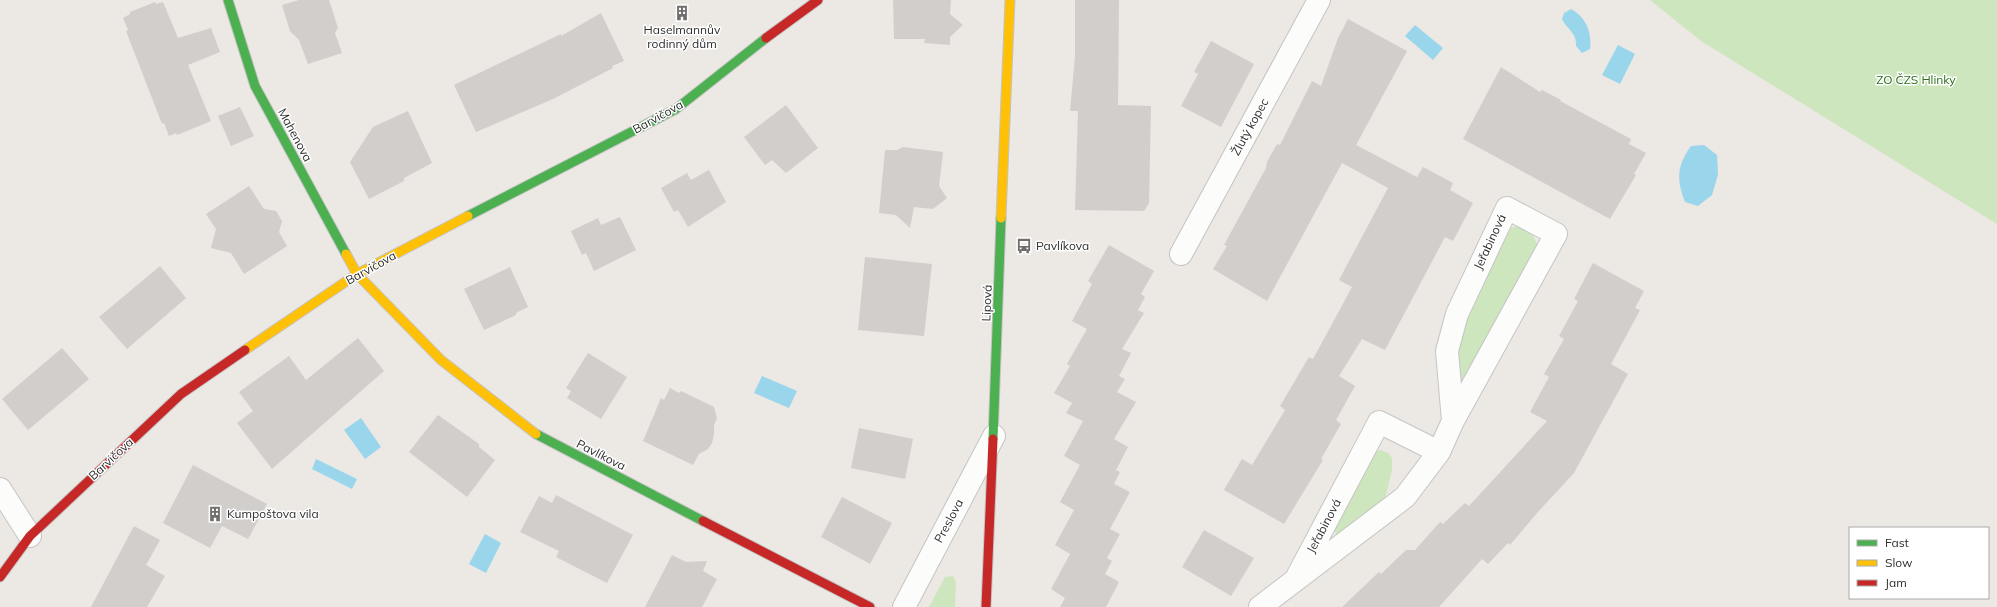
<svg xmlns="http://www.w3.org/2000/svg" width="1997" height="607" font-family="Mulish,sans-serif">
	<style>
		.green { fill: #cee6be }
		.water { fill: #99d6ec }
		.building { fill: #d1cecb }
		.lines { fill: none; stroke-linecap: round; stroke-linejoin: round }
		.street-casing { stroke: #c5c4c5; stroke-width: 24 }
		.fast-casing { stroke: #c5c4c5; stroke-width: 11 }
		.slow-casing { stroke: #c5c4c5; stroke-width: 11 }
		.jam-casing { stroke: #c5c4c5; stroke-width: 11 }
		.street { stroke: #fcfcfb; stroke-width: 22 }
		.fast { stroke: #4caf50; stroke-width: 9 }
		.slow { stroke: #ffc107; stroke-width: 9 }
		.jam { stroke: #c62828; stroke-width: 9 }
		.labels { text-anchor: middle; stroke-width: 3; stroke-linejoin: round; paint-order: stroke }
		.poi-label { font-size: 12px; fill: #2e2e2e; stroke: #fff; text-anchor: start }
		.park-label { font-size: 12px; fill: #2c6e1b; stroke: #fff }
		.street-label { font-size: 12px; fill: #2e2e2e; stroke: #fff }
	</style>
	<rect width="100%" height="100%" fill="#ece8e4"/>
	<path class="green" d="M1650,0H1997V224L1701,41Z
		M1517,226C1530,230 1534,235 1538,247L1461,387L1456,376L1458,335L1506,230Z
		M1380,450L1388,453L1392,458V470L1385,499L1339,535L1336,534L1334,530L1373,453Z
		M953,576L956,582L955,607H929L945,577Z"/>
	<path class="water" d="M1571,9C1587,18 1592,33 1590,49L1582,53L1576,46C1577,32 1567,30 1562,19L1564,13Z
		M1415,25L1443,48L1433,60L1405,36Z
		M1618,45L1635,54L1620,84L1602,75Z
		M1704,145L1717,155L1718,175L1712,195L1698,206L1685,202C1676,180 1677,165 1691,146Z
		M762,376L797,391L789,408L754,393Z
		M361,418L381,447L365,459L344,430Z
		M316,459L357,479L352,489L312,469Z
		M485,534L501,543L486,573L469,564Z"/>
	<path class="building" d="M299,0H329L338,28L335,33L342,53L308,64L299,40L290,31L282,5Z
		M893,0H951L950,14L963,25L950,37V45L924,43L925,39H894Z
		M1075,0H1119L1118,105L1151,106L1149,203L1144,211L1075,210L1078,111H1070L1075,57Z
		M155,2L156,4L163,2L178,38L211,28L220,52L188,65L211,121L177,135L176,133L169,136L164,123L162,124L126,31L128,30L123,18L130,14V12Z
		M601,13L624,61L612,66L613,68L553,99L476,132L454,85L561,34V36Z
		M1348,19L1407,51L1356,145L1417,177L1423,167L1453,183L1450,190L1473,203L1453,241L1445,237L1385,350L1362,339L1339,376L1355,386L1336,420L1341,424L1321,459L1323,460L1284,524L1224,490L1242,459L1252,465L1285,410L1280,406L1309,357L1313,359L1352,287L1339,280L1388,188L1342,163L1267,301L1213,269L1227,246L1224,245L1266,168L1267,162L1277,144L1280,145L1312,81L1321,86L1338,38Z
		M1211,41L1254,64L1221,127L1181,106L1198,74L1194,72Z
		M1501,67L1540,92L1542,90L1561,100L1560,101L1631,139L1629,144L1646,153L1634,174L1636,175L1610,219L1463,139Z
		M786,105L818,148L786,173L772,160L765,165L744,137Z
		M240,107L254,136L231,146L218,116Z
		M408,111L432,163L404,178V181L369,199L350,162L373,127Z
		M903,147L943,152L939,186L947,198L933,209L914,207L910,228L896,215L879,213L885,150H897Z
		M709,170L726,202L688,227L678,210L674,212L661,188L687,173L691,180Z
		M249,186L264,209L276,211L282,221L279,232L287,246L244,274L231,253L211,248L216,229L206,214Z
		M620,217L636,250L594,271L586,253L582,255L571,231L598,218L601,225Z
		M1109,245L1154,271L1141,294L1145,297L1138,310L1144,313L1122,349L1131,353L1119,376L1125,379L1117,392L1136,402L1114,439L1128,447L1116,470L1120,472L1114,484L1130,492L1110,529L1120,534L1107,558L1112,561L1105,574L1119,582L1106,607H1060L1065,598L1051,589L1070,554L1055,545L1074,510L1060,502L1080,465L1064,456L1083,421L1066,413L1072,403L1054,393L1070,366L1067,364L1087,329L1072,321L1092,284L1088,281Z
		M865,257L932,264L924,336L858,330Z
		M1593,263L1644,291L1635,308L1640,310L1611,364L1628,374L1574,473L1537,513L1510,545L1508,543L1488,564L1482,559L1439,607H1342L1379,572L1381,574L1406,550H1415L1440,522L1443,524L1465,503L1469,506L1547,421L1530,412L1549,377L1544,374L1564,339L1559,336L1578,301L1574,299Z
		M160,266L186,298L127,349L99,317Z
		M510,267L528,307L516,313V315L484,330L464,289Z
		M358,338L384,371L272,469L237,423L253,411L239,392L289,356L306,380Z
		M62,348L89,379L28,430L2,399Z
		M588,353L627,377L601,419L567,398L571,391L566,388Z
		M670,388L679,393L681,391L714,407L717,418L714,425V434L712,443L708,449L699,454L693,465L643,441L661,398L664,400Z
		M438,415L479,444V447L495,460L467,497L409,452Z
		M859,428L913,439L905,479L851,468Z
		M193,465L267,504L248,539L222,526L210,548L163,523Z
		M556,495L633,535L607,583L556,557L559,551L520,532L539,496L552,503Z
		M842,497L892,523L870,564L821,537Z
		M134,526L160,540L146,565L165,576L147,607H91Z
		M1204,530L1254,558L1231,596L1182,567Z
		M672,555L686,562L707,561L703,571L717,579L702,607H645Z"/>
	<g class="lines">
		<defs>
			<path id="street" d="M1181,254L1319,0
				M0,489L30,536
				M1297,577L1379,422L1439,452
				M904,607L994,436
				M1260,607L1405,497L1439,452L1453,421L1556,234L1507,208L1457,314L1447,351L1453,421"/>
			<path id="fast" d="M228,0L255,86L346,254
				M468,216L676,109L766,38
				M536,434L703,521
				M993,439L1001,218"/>
			<path id="slow" d="M1001,218L1010,0
				M346,254L357,274L441,360L536,434
				M245,350L357,274L468,216"/>
			<path id="jam" d="M766,38L818,0
				M703,521L870,607
				M0,577L30,536L181,394L245,350
				M986,607L993,439"/>
		</defs>
		<use href="#street" class="street-casing"/>
		<use href="#fast" class="fast-casing"/>
		<use href="#slow" class="slow-casing"/>
		<use href="#jam" class="jam-casing"/>
		<use href="#street" class="street"/>
		<use href="#fast" class="fast"/>
		<use href="#slow" class="slow"/>
		<use href="#jam" class="jam"/>
	</g>
	<defs>
		<symbol id="building-bare" viewBox="-9 -9 18 18"><path d="M-4-6H4V6H1V3H-1V6H-4ZM-2.5-4.3h1.7v1.8h-1.7ZM.8-4.3h1.7v1.8H.8ZM-2.5-1h1.7V.8h-1.7ZM.8-1h1.7V.8H.8Z" fill="#706f6e" stroke="#fff" stroke-width="2.5" paint-order="stroke"/></symbol>
		<symbol id="bus-bare" viewBox="-9 -9 18 18"><path d="M-5-6H5V4H4V6H2V4H-2V6H-4V4H-5ZM-3.5-4V0h7V-4ZM-3.5 1.2v1.5H-2V1.2ZM2 1.2v1.5H3.5V1.2Z" fill="#706f6e" stroke="#fff" stroke-width="2.5" paint-order="stroke"/></symbol>
	</defs>
	<g fill-rule="evenodd">
		<use href="#building-bare" x="671" y="2" width="22" height="22"/>
		<use href="#bus-bare" x="1013" y="235" width="22" height="22"/>
		<use href="#building-bare" x="204" y="503" width="22" height="22"/>
	</g>
	<g class="labels">
		<g class="poi-label">
			<text x="682" y="34" text-anchor="middle">Haselmannův<tspan x="682" dy="14">rodinný dům</tspan></text>
			<text x="1036" y="250">Pavlíkova</text>
			<text x="227" y="518">Kumpoštova vila</text>
		</g>
		<g class="park-label">
			<text x="1916" y="84">ZO ČZS Hlinky</text>
		</g>
		<g class="street-label">
			<text transform="translate(658 117) rotate(-29)" y="4">Barvičova</text>
			<text transform="translate(1250 127) rotate(-61)" y="4">Žlutý kopec</text>
			<text transform="translate(295 135) rotate(62)" y="4">Mahenova</text>
			<text transform="translate(1490 242) rotate(-65)" y="4">Jeřabinová</text>
			<text transform="translate(371 268) rotate(-29)" y="4">Barvičova</text>
			<text transform="translate(987 303) rotate(-88)" y="4">Lipová</text>
			<text transform="translate(601 455) rotate(27)" y="4">Pavlíkova</text>
			<text transform="translate(111 459) rotate(-43)" y="4">Barvičova</text>
			<text transform="translate(949 521) rotate(-62)" y="4">Preslova</text>
			<text transform="translate(1324 526) rotate(-62)" y="4">Jeřabinová</text>
		</g>
	</g>
	<rect x="1849" y="527" width="140" height="72" fill="#ffffff" stroke="#ababab"/>
	<rect x="1857" y="540" width="20" height="6" fill="#4caf50" stroke="#ababab"/>
	<text x="1885" y="547" font-size="12" fill="#2e2e2e">Fast</text>
	<rect x="1857" y="560" width="20" height="6" fill="#ffc107" stroke="#ababab"/>
	<text x="1885" y="567" font-size="12" fill="#2e2e2e">Slow</text>
	<rect x="1857" y="580" width="20" height="6" fill="#c62828" stroke="#ababab"/>
	<text x="1885" y="587" font-size="12" fill="#2e2e2e">Jam</text>
</svg>
